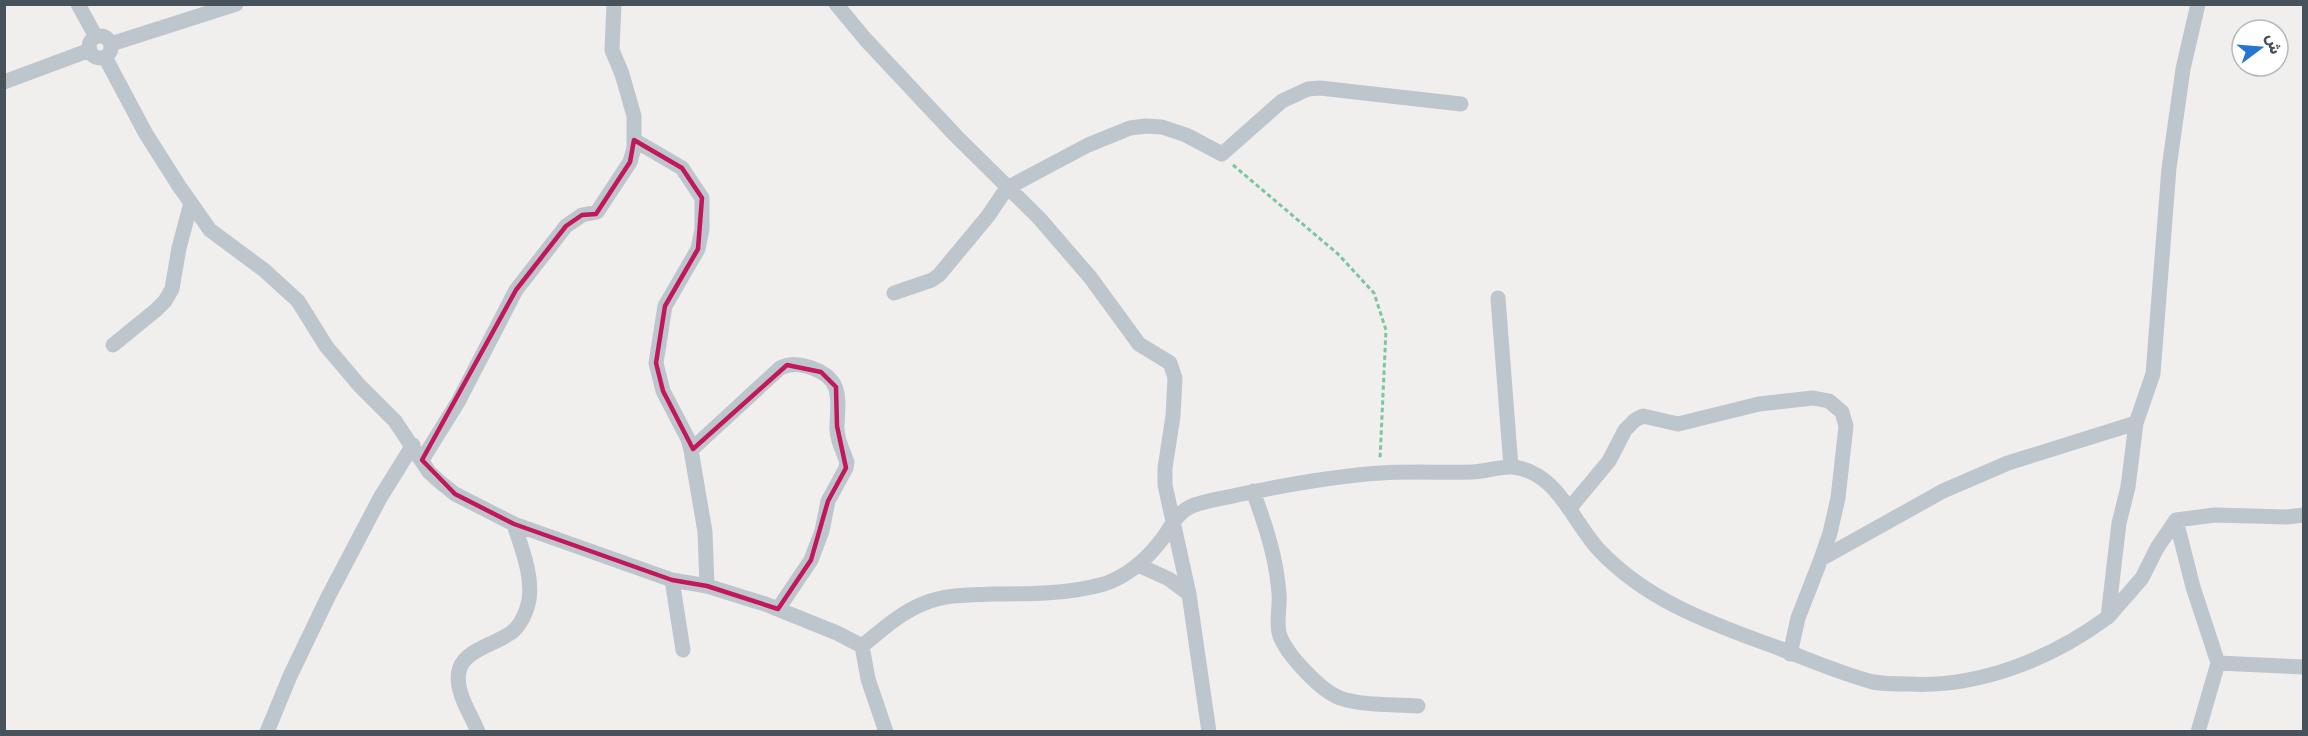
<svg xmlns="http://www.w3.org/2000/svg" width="2308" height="736" font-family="Rubik,'Noto Naskh Arabic',sans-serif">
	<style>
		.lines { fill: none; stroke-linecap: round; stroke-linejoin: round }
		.path { stroke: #7ac79f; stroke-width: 3; stroke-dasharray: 4.5 3; stroke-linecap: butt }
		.minor { stroke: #bdc6cc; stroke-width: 15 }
		.marked { fill: none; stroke: #c2185b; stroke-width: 4.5; stroke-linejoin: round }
	</style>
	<rect width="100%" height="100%" fill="#f1eeee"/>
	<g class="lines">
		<path class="path" d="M1233,165L1338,254L1374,293L1386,330L1380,459"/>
		<path class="minor" d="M78,4L96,37
			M836,4L866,40L956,136L1039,218L1090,277L1139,344L1170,363L1175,378L1173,416L1165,468V485L1189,594L1209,732
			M2198,4L2183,69L2169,168L2153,374L2136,423L2128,487L2119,523L2108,617L2142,578L2157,548L2176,520L2193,587L2218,663
			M89 47a11 11 0 1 1 22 0a11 11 0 1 1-22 0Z
			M111,44L236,4
			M105,57L146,134L179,186L210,230L264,270L298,301L326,346L359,385L395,421L429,472L440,482L455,494L514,524L672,580L707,586L765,604L837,633L862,646
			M4,82L90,50
			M634,140L682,168L702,198V229L698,249L665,306L656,363L663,391L688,439L691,450L705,532L707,586
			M894,293L932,280L939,275L988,216L1007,188L1088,145L1130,128L1146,126L1162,127L1186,135L1222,154L1282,101L1308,89L1320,88L1461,104
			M1498,298L1511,467
			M113,345L156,310L165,301L172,289L179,248L191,203
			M691,450L780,368C791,363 800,364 812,368C843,379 838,399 837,426C836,438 843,451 847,462L846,468L828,501L822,531L811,560L778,609
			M422,460L458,402L516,290L566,226L582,215L597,212L630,162L634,148V116L622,74L612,50L614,4
			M1253,491C1263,519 1273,547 1277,576C1278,585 1280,594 1279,603C1279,614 1276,625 1280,636C1287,655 1321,691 1340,698C1364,706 1393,704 1418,706
			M1569,509L1609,461L1625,430L1635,420L1643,416L1678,424L1759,404L1813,398L1829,401L1842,412L1846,426L1838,498L1830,533L1821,559
			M2176,520L2215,515L2287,517L2304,515
			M1138,565L1169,579L1189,594
			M672,580L683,650
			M862,646C882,630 901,612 925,603C946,594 970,595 993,594C1029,594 1069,594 1104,584C1128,576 1148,558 1163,538C1171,527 1177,513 1190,507C1205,500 1222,499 1237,495C1285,485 1333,476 1381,473C1411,471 1442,473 1472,472C1485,472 1500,466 1513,467C1558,472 1573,523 1600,551C1645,598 1702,620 1762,642C1799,655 1835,672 1873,682C1884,684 1896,684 1908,684C1979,688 2051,659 2108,617
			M862,646L868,679L886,732
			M1790,654L1798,618L1821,559L1943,491L2008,463L2136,423
			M267,732L290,676L328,597L380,498L413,445
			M478,732C473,719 465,707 461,694C447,651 487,650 512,632C521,625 527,611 529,600C533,575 521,547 514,524
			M2198,732L2218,663L2304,667"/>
	</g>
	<path class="marked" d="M634,140L682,168L702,198L698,249L665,306L656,363L663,391L693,449L787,365L821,372L836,387L837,426L846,468L828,501L811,560L778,609L707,586L672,580L514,524L455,494L422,460L516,290L566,226L582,215L596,214L630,162Z"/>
	<rect width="2308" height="736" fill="none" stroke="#48525a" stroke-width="12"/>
	<g transform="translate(2260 48) rotate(74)"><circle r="28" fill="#ffffff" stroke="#b6babd" stroke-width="1.5"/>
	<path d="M0-4.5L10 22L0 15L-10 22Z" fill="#2675d3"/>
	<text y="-9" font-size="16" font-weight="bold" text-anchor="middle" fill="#48525a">ش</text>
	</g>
</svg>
